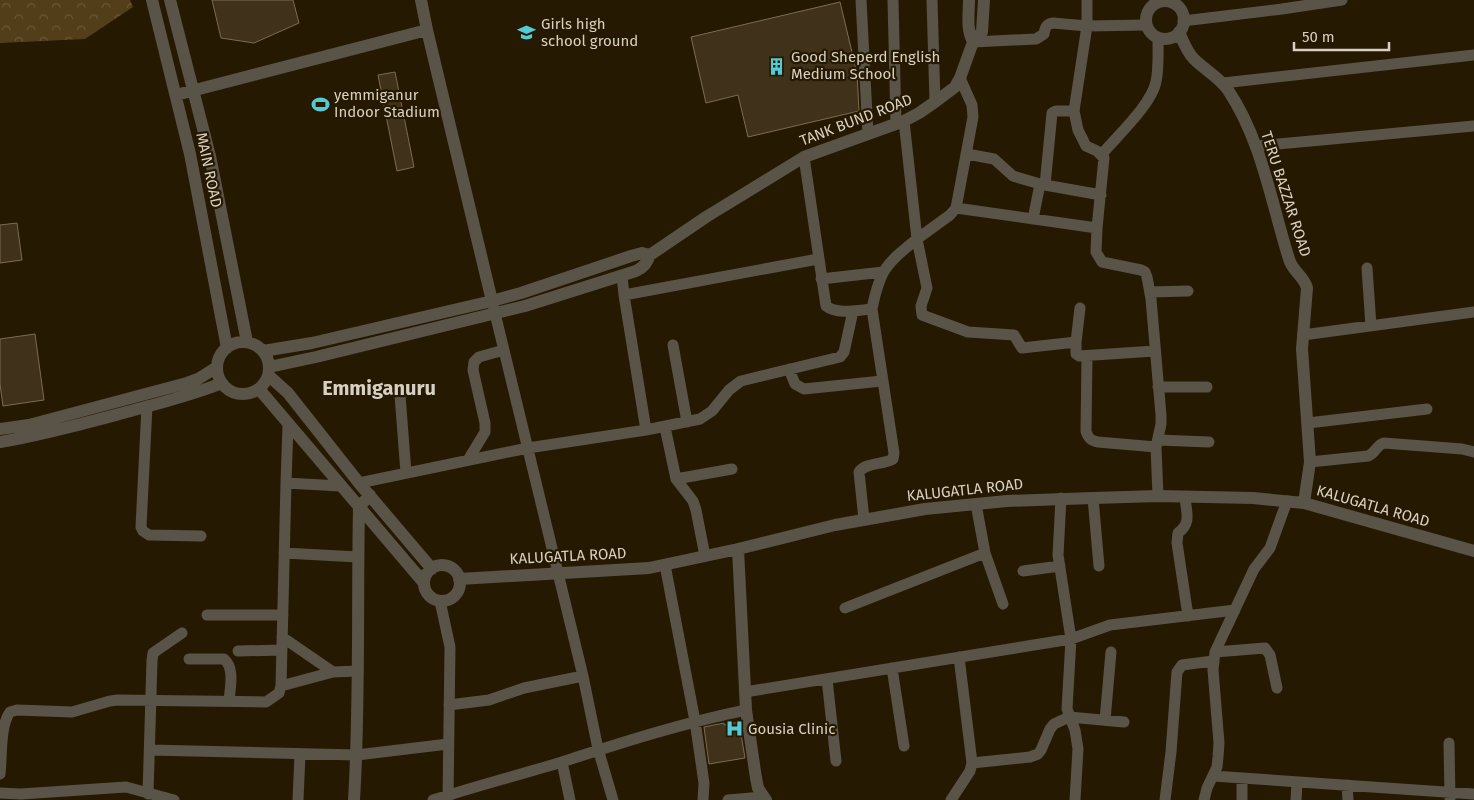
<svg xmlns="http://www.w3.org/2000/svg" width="1474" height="800" font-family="'Fira Sans',sans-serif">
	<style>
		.park { fill: url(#park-crowns) }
		.building { fill: #40321a; stroke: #7b6c52 }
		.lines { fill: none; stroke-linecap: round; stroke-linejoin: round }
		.minor { stroke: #5a5348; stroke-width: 11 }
		.tertiary { stroke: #5a5348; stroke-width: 12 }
		.labels { text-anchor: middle; stroke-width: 4.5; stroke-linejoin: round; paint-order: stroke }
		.poi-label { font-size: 15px; fill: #d8d0c2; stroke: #261902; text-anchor: start }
		.street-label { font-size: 15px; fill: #d8d0c2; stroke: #261902 }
		.district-label { font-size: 20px; font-weight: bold; fill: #d8d0c2; stroke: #261902 }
	</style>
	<defs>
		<pattern id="park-crowns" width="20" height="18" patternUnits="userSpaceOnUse" patternTransform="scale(1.25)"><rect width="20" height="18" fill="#523e18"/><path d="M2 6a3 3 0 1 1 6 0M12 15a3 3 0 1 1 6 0" fill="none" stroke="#6a5938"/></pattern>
	</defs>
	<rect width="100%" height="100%" fill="#261902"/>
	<path class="park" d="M0,0H130L133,7L85,39L0,43Z"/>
	<path class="building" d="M212,0H293L299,23L254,43L221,38Z
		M840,2L857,73L859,111L748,137L738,95L706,103L691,37Z
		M395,72L414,167L397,171L378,75Z
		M17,223L22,260L0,263V225Z
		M35,334L44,400L3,406L0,384V339Z
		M739,722L745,758L709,764L704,727L724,723V725Z"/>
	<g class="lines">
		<path class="minor" d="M861,0L868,134
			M893,0L896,124
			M932,0L935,102
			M1183,21L1282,9L1342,0
			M973,42L1036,39L1044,34C1045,28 1046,24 1053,23L1087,26L1147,25
			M960,78L972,105L973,117L956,208L950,215L917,239L927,288L921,306L922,315L968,332L1014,335L1022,348L1076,342V354L1079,356L1155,351
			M1223,83L1474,55
			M1074,111H1056L1052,113L1045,185L1101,195
			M1257,146L1474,126
			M967,154L994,159L1013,176L1040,184
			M1102,154C1118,135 1151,105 1156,82C1159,68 1158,52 1158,38
			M804,157L826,306C837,315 859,310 872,309
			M956,208L1097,228L1104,158L1097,151L1086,146L1078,130L1074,111L1087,26V0
			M1033,219L1040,184L1045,185
			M1097,228L1096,252L1102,262L1141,270L1145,272L1147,277L1151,299L1161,415V424L1156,447L1158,496
			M1367,268L1371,326
			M622,276L624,295L646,430
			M821,279L883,272
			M1150,292L1188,291
			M624,295L818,259
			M493,305L583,676L598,749L613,800
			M1303,335L1474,312
			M1076,342L1080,308
			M673,345L687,422
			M1087,356L1086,431C1088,438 1091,441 1098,442L1156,447
			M789,369L795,384L804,389L882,381
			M1158,387H1207
			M400,395L406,473
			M147,406L141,527L143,531L149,535L201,536
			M1308,423L1427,409
			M665,427L676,479L693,501L696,510L705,556
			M1158,440L1209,442
			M468,460L485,432V423L473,370L474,362L479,357L504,350
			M1310,462L1368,456C1376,453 1376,445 1384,443L1462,449L1474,452
			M676,479L732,469
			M286,483L340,486
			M359,483L528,448L646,430L700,419L712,411L729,390L741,381L840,357L844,352L853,311
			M1185,497C1186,512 1192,523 1178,533L1177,543L1188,616
			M1061,498L1058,555L1071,639L1067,709L1075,730L1078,749L1075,800
			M1093,498L1099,566
			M976,504L985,553L1003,604
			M864,519L859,472C866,462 883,465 893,459L894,453L872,309C880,269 886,264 917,239L904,121
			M284,553L358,557
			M665,565L695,721L704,783L703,800
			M1023,571L1060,566
			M440,601L450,647L448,800
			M845,608L985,553
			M207,615H283
			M282,637L333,672
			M238,651L282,650
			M1215,652L1265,648L1270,655L1277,688
			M189,659H224C235,668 230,688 229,701
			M892,668L904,746
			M827,679L836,761
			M281,686L333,672L358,671
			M745,692L1071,639L1110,625L1235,610
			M449,705L489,700L524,688L583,676
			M1105,720L1111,652
			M1449,743L1450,798
			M150,750L357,755L448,744
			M562,762L570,800
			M972,763L1030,757L1038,754L1041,750L1050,729L1054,724L1069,717L1124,722
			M0,774C2,757 0,725 10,712L17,710L72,712L110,701L118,700L266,702L279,693L281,686L286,483L288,425
			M1213,776L1474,794
			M1347,785L1348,800
			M0,793L21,794L126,787L174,800
			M148,794L152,661L153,653L182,633
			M298,800L300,754
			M433,800C476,786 519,775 562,762C623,742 683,723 746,710
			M728,800L763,797
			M951,800L970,771L972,763L959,657
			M1165,800L1171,752L1177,672L1182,665L1213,661
			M1204,800L1207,788L1217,767L1218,757L1219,743L1213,670L1215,652L1254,569L1270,548L1287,501
			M1242,800V778
			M1296,800L1297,782"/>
		<path class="tertiary" d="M152,0L190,154L227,348
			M170,0L210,156L247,342
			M421,0L427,30L492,301
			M969,0C969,15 966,28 973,42
			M1146 20a19 19 0 1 1 38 0a19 19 0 1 1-38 0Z
			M1179,32C1183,41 1187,52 1194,59C1205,70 1219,77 1228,90C1262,141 1271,202 1289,259C1292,271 1304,276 1307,288L1302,349L1310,462L1304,503
			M176,95L427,30
			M650,255L706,217L804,157L904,121L919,113L935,102L955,87L960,78L973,42L982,32L984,0
			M217 368a26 26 0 1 1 52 0a26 26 0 1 1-52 0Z
			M263,351L312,343L492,301L521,293L631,256L642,253L650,255
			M269,367L316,357L525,306L636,271C644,267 647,263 650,255
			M268,375L288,393L359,483L432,569
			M259,389L424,583
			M0,429L29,425L187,383L198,379L217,367
			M0,442C42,435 82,424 123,413C156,404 190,396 222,383
			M738,549L746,710L756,778L758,788L766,800
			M424 583a18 18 0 1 1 36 0a18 18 0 1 1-36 0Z
			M459,579L649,568L738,549L835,525L925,509L1007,501L1093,498L1158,496L1253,498L1304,503L1474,551
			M354,800C360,702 357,605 359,507L370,495"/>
	</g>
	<defs>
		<symbol id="school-bare" viewBox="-9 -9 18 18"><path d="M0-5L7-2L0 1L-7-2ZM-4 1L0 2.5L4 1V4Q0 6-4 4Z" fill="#52cbd7" stroke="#261902" stroke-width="2.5" paint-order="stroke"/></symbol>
		<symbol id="building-bare" viewBox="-9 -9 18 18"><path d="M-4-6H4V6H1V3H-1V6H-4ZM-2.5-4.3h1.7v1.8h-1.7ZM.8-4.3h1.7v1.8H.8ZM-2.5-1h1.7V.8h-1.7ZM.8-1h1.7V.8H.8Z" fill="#52cbd7" stroke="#261902" stroke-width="2.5" paint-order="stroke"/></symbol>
		<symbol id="stadium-bare" viewBox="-9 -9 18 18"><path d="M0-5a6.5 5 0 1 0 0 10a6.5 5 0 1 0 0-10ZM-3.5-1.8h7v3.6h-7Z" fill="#52cbd7" stroke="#261902" stroke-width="2.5" paint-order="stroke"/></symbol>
		<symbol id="hospital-bare" viewBox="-9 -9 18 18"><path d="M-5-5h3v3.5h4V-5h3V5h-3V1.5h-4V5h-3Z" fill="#52cbd7" stroke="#261902" stroke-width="2.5" paint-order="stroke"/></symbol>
	</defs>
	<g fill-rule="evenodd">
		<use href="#school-bare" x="514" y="20" width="25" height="25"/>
		<use href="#building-bare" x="764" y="54" width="25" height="25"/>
		<use href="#stadium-bare" x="308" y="92" width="25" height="25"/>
		<use href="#hospital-bare" x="722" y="716" width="25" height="25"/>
	</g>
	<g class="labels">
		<g class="poi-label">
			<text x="541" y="29">Girls high<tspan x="541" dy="17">school ground</tspan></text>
			<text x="791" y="62">Good Sheperd English<tspan x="791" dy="17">Medium School</tspan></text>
			<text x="334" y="100">yemmiganur<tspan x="334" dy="17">Indoor Stadium</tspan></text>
			<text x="748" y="734">Gousia Clinic</text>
		</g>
		<g class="street-label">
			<text transform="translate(856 120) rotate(-21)" y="5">TANK BUND ROAD</text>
			<text transform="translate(209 170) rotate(78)" y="5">MAIN ROAD</text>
			<text transform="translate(1286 194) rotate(72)" y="5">TERU BAZZAR ROAD</text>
			<text transform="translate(965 490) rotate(-6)" y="5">KALUGATLA ROAD</text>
			<text transform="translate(1373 506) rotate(16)" y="5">KALUGATLA ROAD</text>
			<text transform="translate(568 556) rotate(-3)" y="5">KALUGATLA ROAD</text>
		</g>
		<g class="district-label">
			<text x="379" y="395">Emmiganuru</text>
		</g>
	</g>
	<path d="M1294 42v8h95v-8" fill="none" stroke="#d8d0c2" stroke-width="2.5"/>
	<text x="1302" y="42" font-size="15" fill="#d8d0c2" stroke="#261902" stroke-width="4" paint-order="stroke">50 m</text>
</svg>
